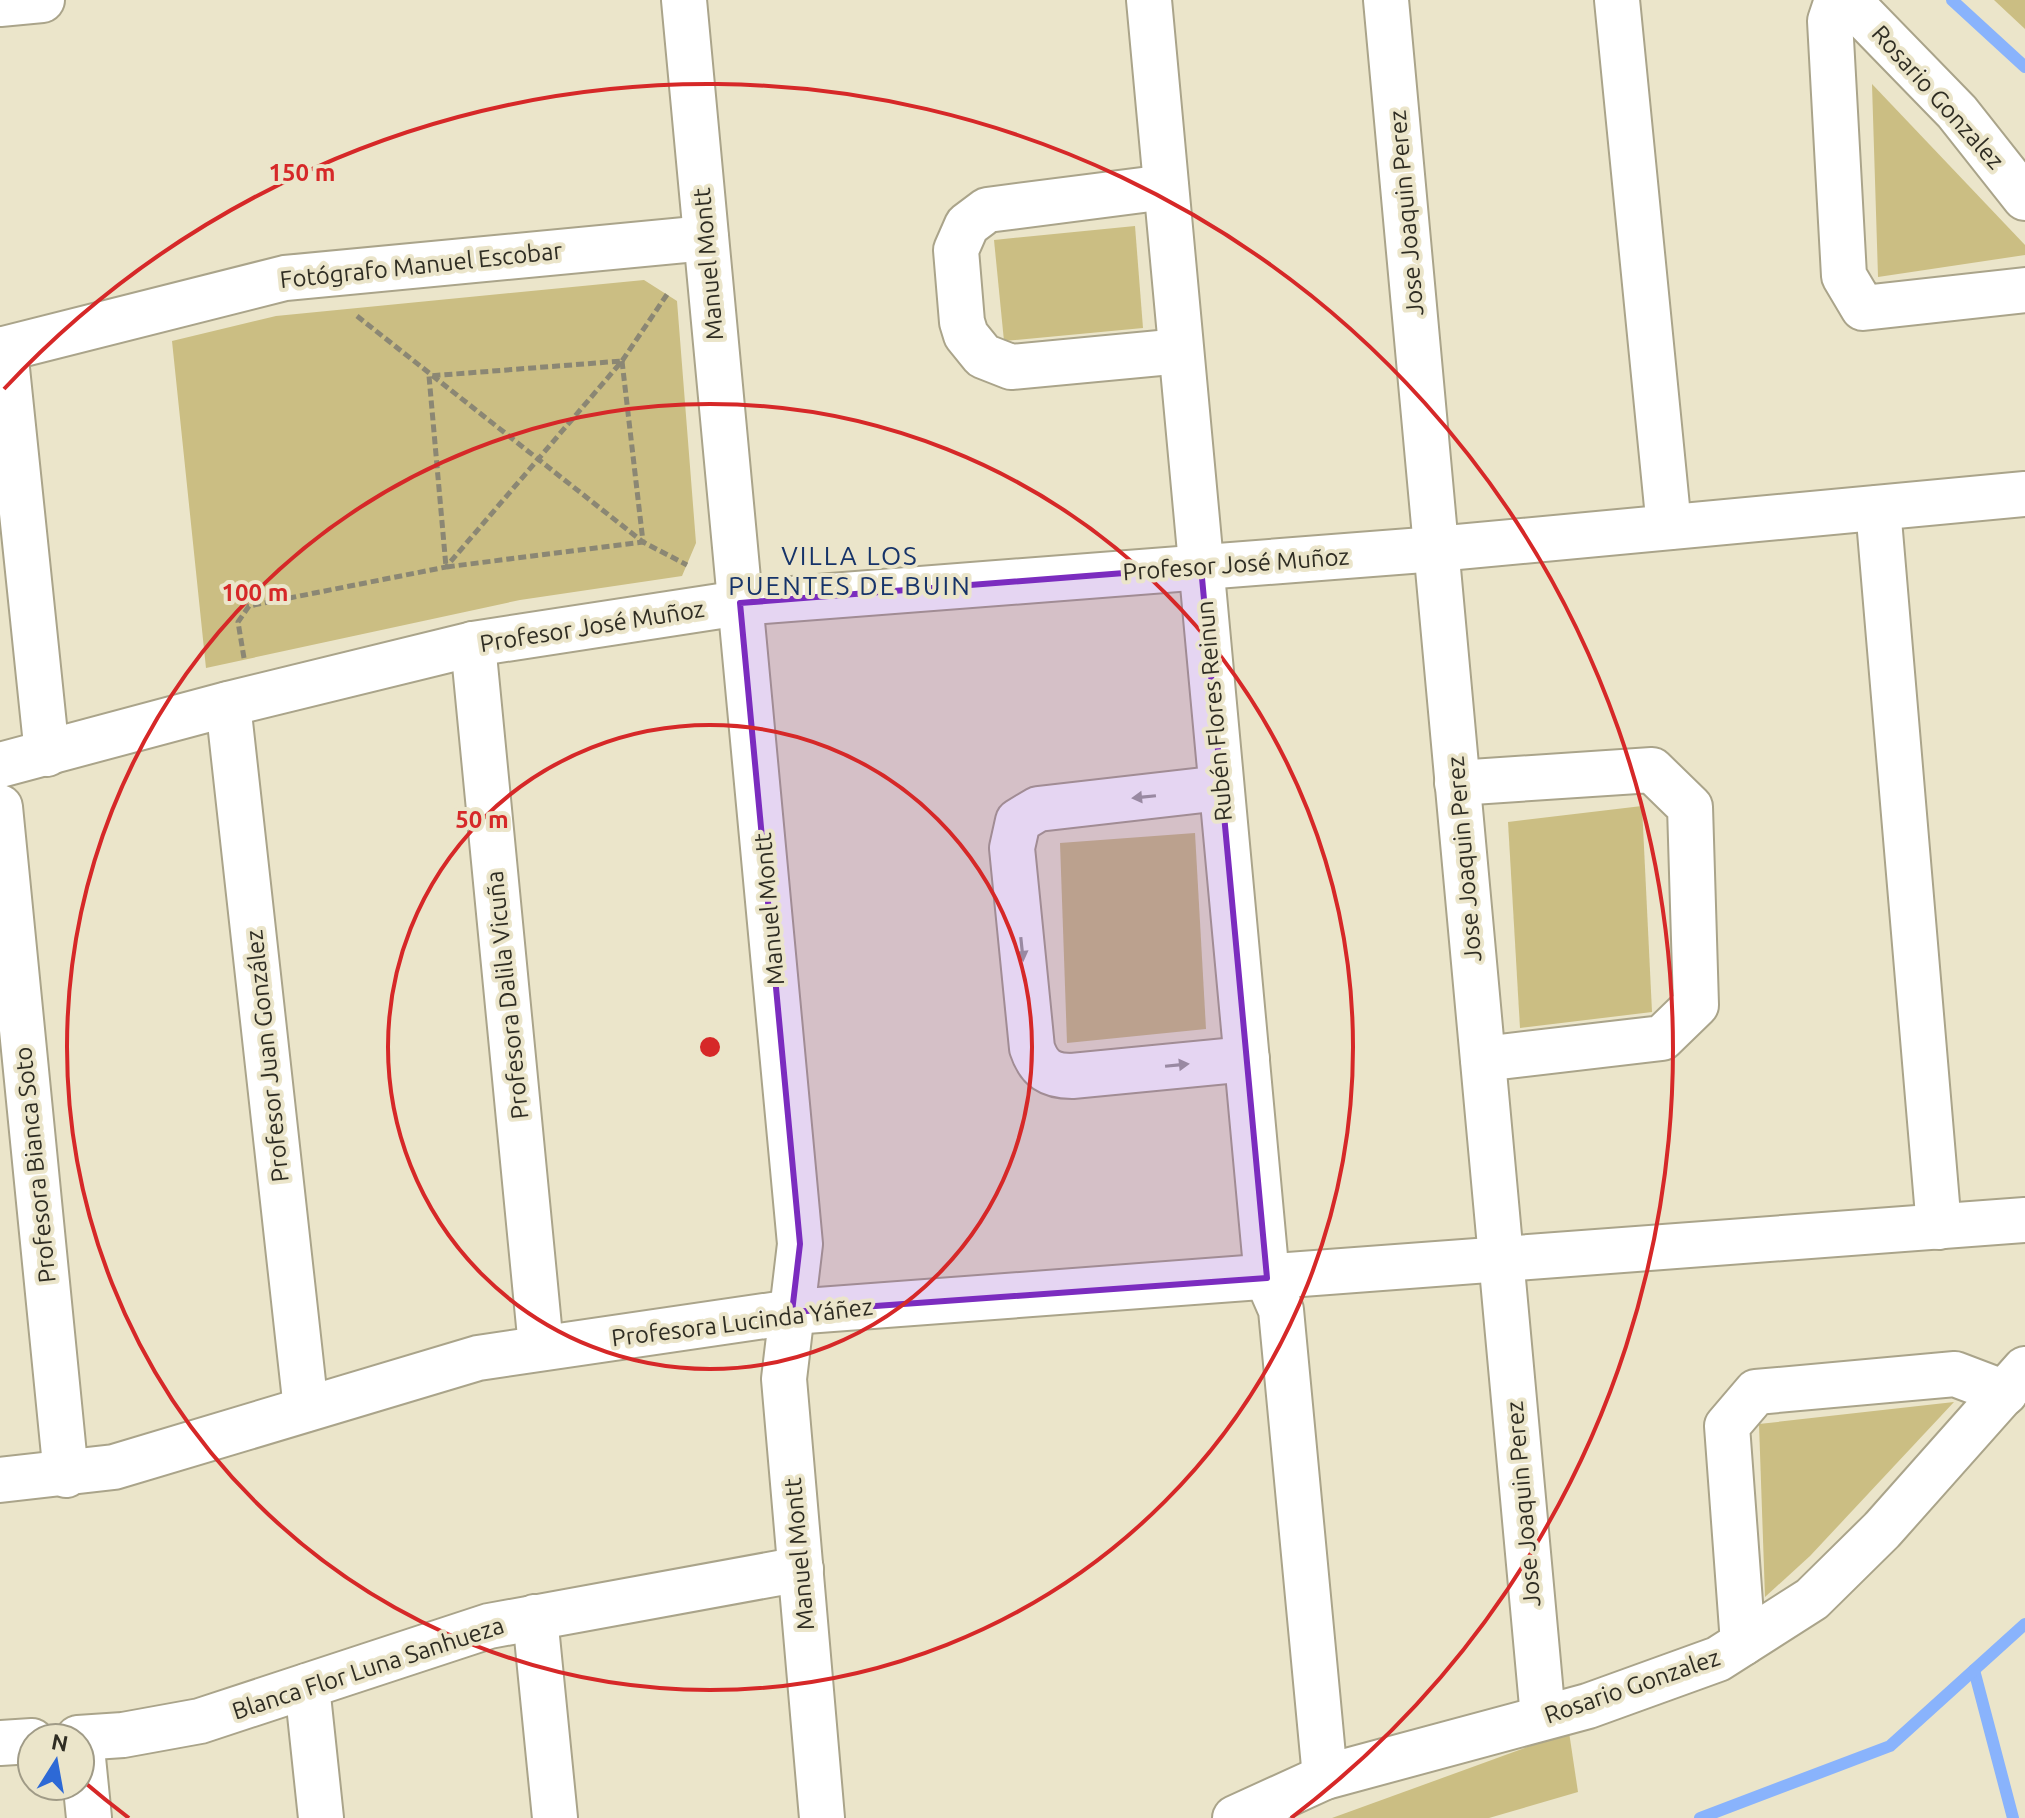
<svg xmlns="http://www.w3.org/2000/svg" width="2025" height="1818" font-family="Ubuntu,sans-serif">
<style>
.green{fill:#cbbe83}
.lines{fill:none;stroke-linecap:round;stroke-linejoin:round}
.stream{stroke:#89b3fc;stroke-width:12}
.minor-casing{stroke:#aaa48a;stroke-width:48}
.path{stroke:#8b8774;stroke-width:5;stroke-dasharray:8 4;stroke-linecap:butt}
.minor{stroke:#fff;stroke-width:44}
.oneway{fill:#a1a09c}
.marked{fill:#7b2cbf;fill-opacity:0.2;stroke:#7b2cbf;stroke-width:6;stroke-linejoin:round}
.ring{fill:none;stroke:#d62828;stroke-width:4}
.labels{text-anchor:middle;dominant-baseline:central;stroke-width:8;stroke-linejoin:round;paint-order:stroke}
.street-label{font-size:24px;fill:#2f2d23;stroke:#ebe5ca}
.neighbourhood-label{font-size:26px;letter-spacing:2px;fill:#163369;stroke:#ebe5ca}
.centre{fill:#d62828;stroke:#ebe5ca;stroke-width:4}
.ring-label{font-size:24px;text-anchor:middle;font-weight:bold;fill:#d62828;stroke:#ebe5ca;stroke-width:8;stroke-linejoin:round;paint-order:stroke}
</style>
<rect width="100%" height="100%" fill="#ebe5ca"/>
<g class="green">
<path d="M 1994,0 L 2025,0 L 2025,29 Z"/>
<path d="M 1872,84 L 2025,245 L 2025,255 L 1878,277 Z"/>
<path d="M 1135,226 L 1143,328 L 1004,341 L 994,240 Z"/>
<path d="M 644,280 L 677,301 L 696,543 L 682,576 L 520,600 L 206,668 L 172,341 L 276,316 Z"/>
<path d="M 1642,806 L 1652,1012 L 1520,1028 L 1508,822 Z"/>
<path d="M 1195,833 L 1206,1029 L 1067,1043 L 1060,843 Z"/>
<path d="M 1954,1402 L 1810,1556 L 1765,1597 L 1759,1424 Z"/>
<path d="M 1569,1732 L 1578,1792 L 1489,1818 L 1332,1818 Z"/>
</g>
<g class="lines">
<g class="stream">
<path d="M 1952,0 L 2025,67"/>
<path d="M 1974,1670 L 2013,1818"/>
<path d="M 1700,1818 L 1890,1746 L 2025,1624"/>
</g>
<defs>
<g id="minor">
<path d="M 684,0 L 800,1244 L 784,1379 L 822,1818"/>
<path d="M 1149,0 L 1267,1278 L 1281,1310 L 1325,1777"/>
<path d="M 1386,0 L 1543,1717"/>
<path d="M 1617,0 L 1669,527"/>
<path d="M 1837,0 L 1830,21 L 1844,276 L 1863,308 L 2025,290"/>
<path d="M 1848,0 L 1957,112 L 2025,198"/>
<path d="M 0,4 L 42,0"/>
<path d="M 1166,187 L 987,210 L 967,225 L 956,250 L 962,322 L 966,335 L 983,356 L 1011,367 L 1181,351"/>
<path d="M 5,349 L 47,754"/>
<path d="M 0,350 L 285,278 L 706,238"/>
<path d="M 1878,508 L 1939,1227"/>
<path d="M 473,644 L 541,1347"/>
<path d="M 228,704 L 306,1409"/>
<path d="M 0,765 L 228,704 L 473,644 L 740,603 L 1436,549 L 2025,494"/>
<path d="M 1457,783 L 1652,770 L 1690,807 L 1696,1005 L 1662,1038 L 1483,1059"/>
<path d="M 1221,788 L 1038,809 L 1018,821 L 1012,848 L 1032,1048 C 1039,1069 1050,1076 1072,1076 L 1247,1059"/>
<path d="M 0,807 L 66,1475"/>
<path d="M 0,1480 L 114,1467 L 478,1358 L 792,1312 L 2025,1220"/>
<path d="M 535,1617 L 555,1818"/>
<path d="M 1743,1643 L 1727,1426 L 1756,1392 L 1955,1374 L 2005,1393"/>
<path d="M 307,1686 L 321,1818"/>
<path d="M 78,1738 L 123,1735 L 200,1721 L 489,1626 L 801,1569"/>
<path d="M 81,1738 L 89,1818"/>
<path d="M 0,1743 L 32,1741"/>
<path d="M 1235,1818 L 1325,1777 L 1588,1706 L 1718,1659 L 1812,1599 L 1882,1530 L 2025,1369"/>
</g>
</defs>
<use href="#minor" class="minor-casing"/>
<g class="path">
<path d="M 357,316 L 643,542 L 687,565"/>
<path d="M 622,361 L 643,542 L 446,567 L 429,376 Z"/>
<path d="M 244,658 L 238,622 L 249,606 L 446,567 L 622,361 L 668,293"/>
</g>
<use href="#minor" class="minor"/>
</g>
<defs><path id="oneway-solid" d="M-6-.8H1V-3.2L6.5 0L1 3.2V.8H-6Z" transform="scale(2)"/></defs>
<g class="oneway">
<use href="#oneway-solid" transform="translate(1144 797) rotate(174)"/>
<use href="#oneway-solid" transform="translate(1022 949) rotate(84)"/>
<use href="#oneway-solid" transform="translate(1177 1065) rotate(-6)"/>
</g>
<path class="marked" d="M 1201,567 L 1267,1278 L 792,1312 L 800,1244 L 740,603 Z"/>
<g class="ring">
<circle cx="710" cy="1047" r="322"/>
<circle cx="710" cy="1047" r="643"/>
<path d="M129 1818A965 965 0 0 1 83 1781M4 389A965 965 0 1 1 1291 1818"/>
</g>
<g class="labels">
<g class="street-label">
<text transform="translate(1938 97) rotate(48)">Rosario Gonzalez</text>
<text transform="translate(1406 213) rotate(-95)">Jose Joaquin Perez</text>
<text transform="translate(708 264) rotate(-95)">Manuel Montt</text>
<text transform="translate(421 265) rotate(-6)">Fotógrafo Manuel Escobar</text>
<text transform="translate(1236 564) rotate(-4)">Profesor José Muñoz</text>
<text transform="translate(592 626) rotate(-9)">Profesor José Muñoz</text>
<text transform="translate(1214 711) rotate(-95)">Rubén Flores Reinun</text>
<text transform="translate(1464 859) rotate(-95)">Jose Joaquin Perez</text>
<text transform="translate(769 909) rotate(-95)">Manuel Montt</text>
<text transform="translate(507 995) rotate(-96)">Profesora Dalila Vicuña</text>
<text transform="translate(267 1056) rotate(-96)">Profesor Juan González</text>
<text transform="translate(35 1165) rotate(-96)">Profesora Bianca Soto</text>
<text transform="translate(742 1322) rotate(-7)">Profesora Lucinda Yáñez</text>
<text transform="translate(1523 1504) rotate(-95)">Jose Joaquin Perez</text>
<text transform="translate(799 1554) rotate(-95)">Manuel Montt</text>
<text transform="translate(368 1668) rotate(-18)">Blanca Flor Luna Sanhueza</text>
<text transform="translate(1632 1686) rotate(-19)">Rosario Gonzalez</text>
</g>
<g class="neighbourhood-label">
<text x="850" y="555">VILLA LOS<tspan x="850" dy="30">PUENTES DE BUIN</tspan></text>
</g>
</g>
<circle cx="710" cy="1047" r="12" class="centre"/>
<g class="ring-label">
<text x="302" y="181">150 m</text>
<text x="255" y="601">100 m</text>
<text x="482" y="828">50 m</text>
</g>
<g transform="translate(56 1762) rotate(11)"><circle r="38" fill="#ebe5ca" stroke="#a09b87" stroke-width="2"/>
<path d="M0-6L14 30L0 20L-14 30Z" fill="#2d69d6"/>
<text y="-12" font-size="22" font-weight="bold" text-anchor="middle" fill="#2f2d23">N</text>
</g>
</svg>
